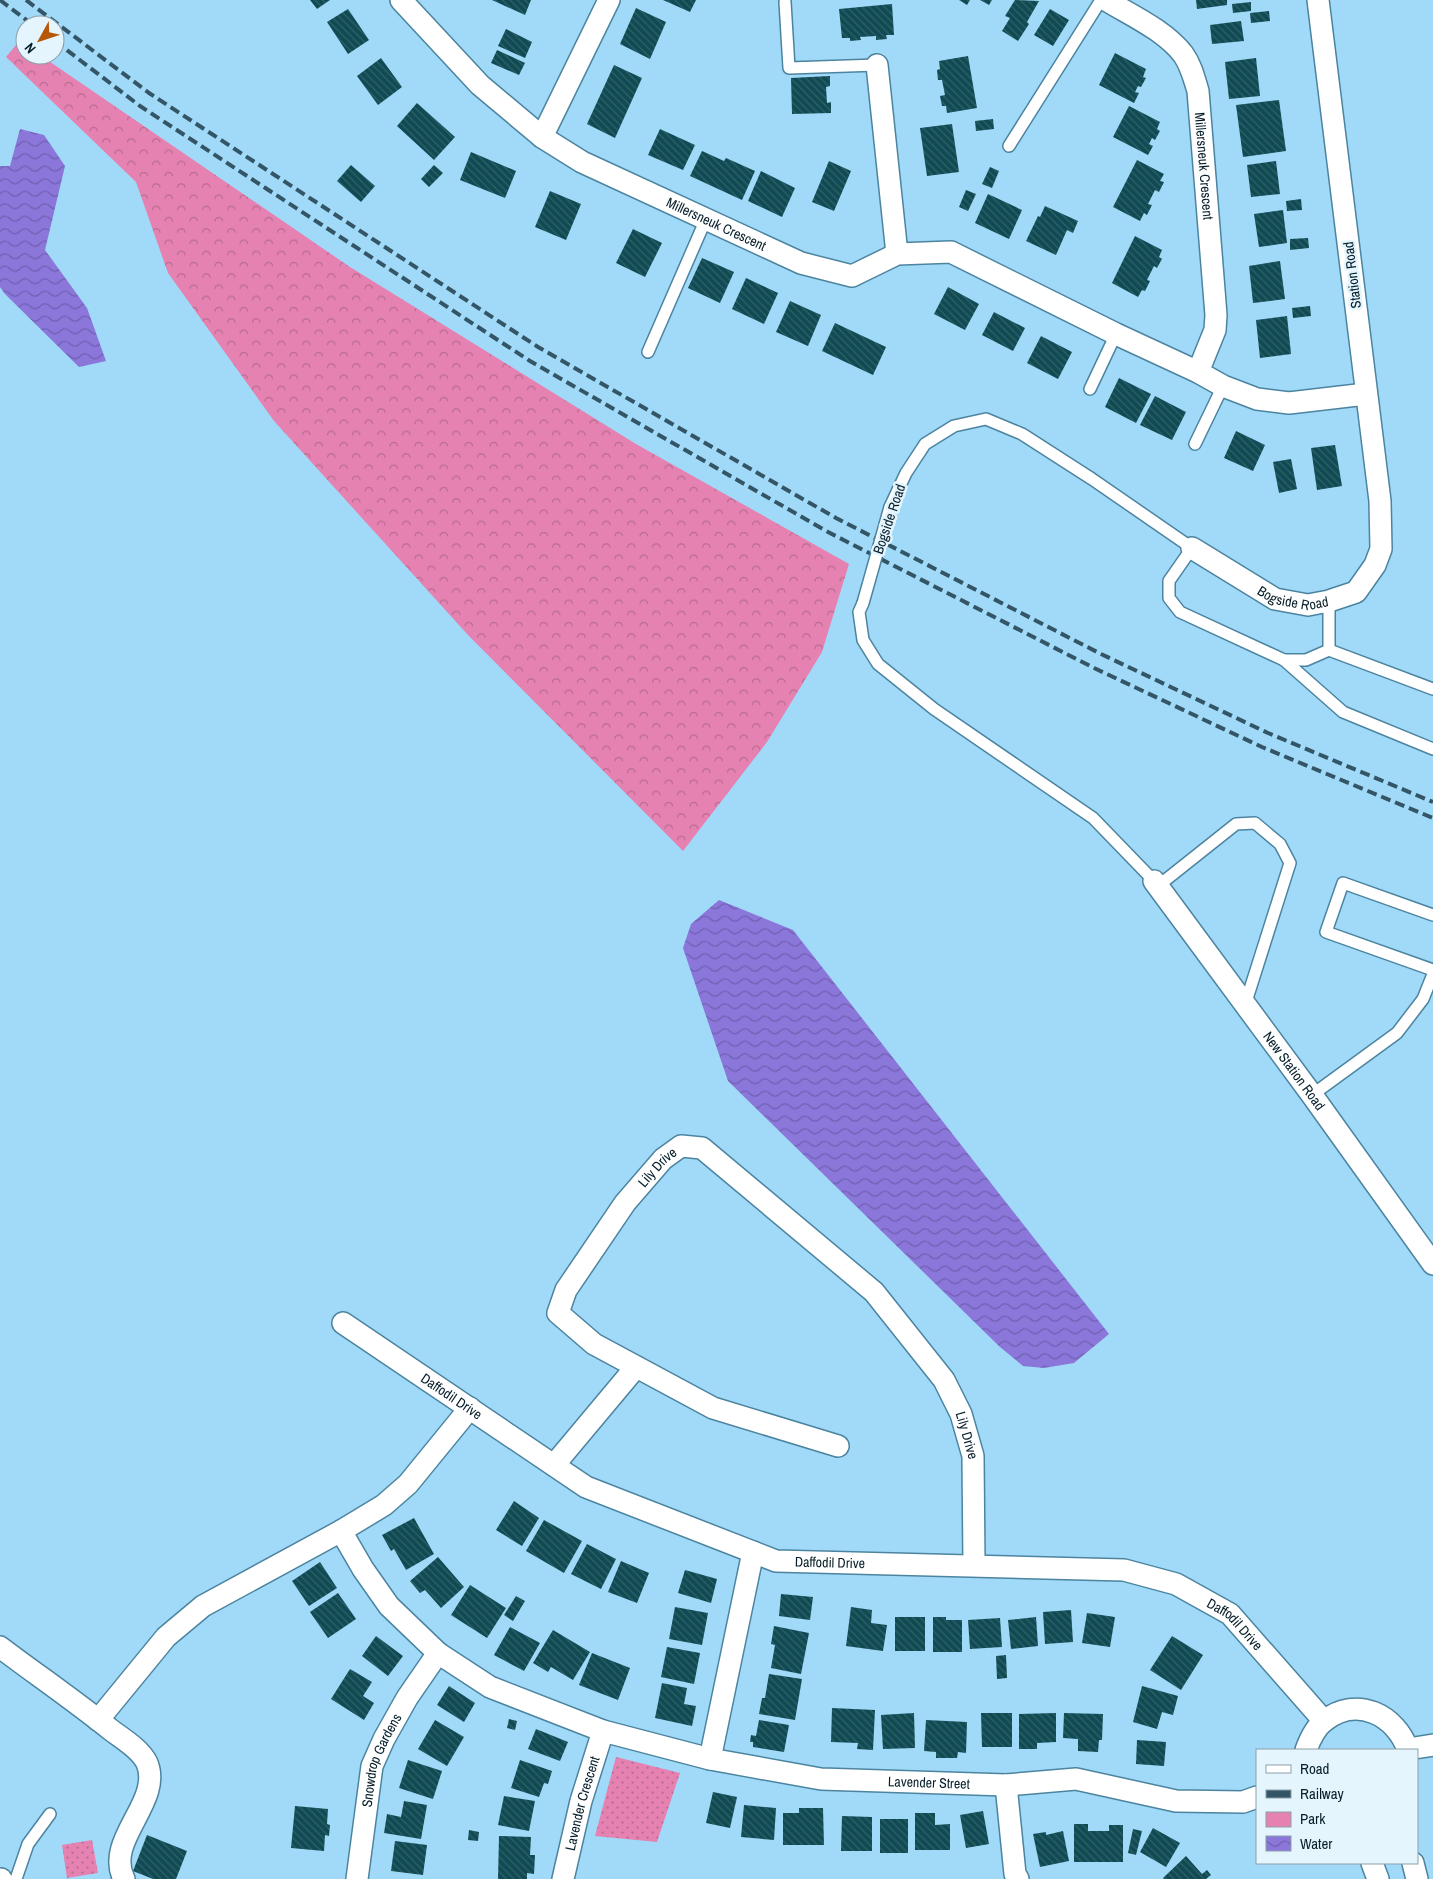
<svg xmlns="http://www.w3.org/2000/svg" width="1433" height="1879" font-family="'Archivo Narrow',sans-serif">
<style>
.green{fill:url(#green-dots)}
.forest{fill:url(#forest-crowns)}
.water{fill:url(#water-waves)}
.building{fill:url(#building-back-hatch)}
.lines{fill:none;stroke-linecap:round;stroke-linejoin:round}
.service-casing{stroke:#4c849f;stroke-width:14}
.minor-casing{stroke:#4c849f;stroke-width:24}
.service{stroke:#fff;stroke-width:11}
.minor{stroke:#fff;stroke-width:21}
.rail{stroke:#356;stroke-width:4;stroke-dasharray:10 5;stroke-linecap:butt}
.service-bridge-casing{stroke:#4c849f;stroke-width:14;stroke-linecap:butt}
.service-bridge{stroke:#fff;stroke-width:11}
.labels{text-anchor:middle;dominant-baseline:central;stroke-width:5;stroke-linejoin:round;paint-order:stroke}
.street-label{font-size:14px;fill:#071f2a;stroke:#e4f5fe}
</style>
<defs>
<pattern id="green-dots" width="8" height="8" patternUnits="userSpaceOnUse" patternTransform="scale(1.25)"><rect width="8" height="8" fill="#e582b1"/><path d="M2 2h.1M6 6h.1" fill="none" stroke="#b86a90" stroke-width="1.8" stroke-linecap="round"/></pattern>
<pattern id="forest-crowns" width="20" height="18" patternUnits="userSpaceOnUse" patternTransform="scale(1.25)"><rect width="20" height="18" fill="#e582b1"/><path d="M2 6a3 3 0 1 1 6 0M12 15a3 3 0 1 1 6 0" fill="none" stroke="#b86a90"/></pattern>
<pattern id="water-waves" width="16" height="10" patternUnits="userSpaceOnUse" patternTransform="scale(1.25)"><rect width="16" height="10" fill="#8b76da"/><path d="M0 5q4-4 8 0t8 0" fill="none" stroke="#7060b1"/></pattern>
<pattern id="building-back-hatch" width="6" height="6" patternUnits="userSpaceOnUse" patternTransform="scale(1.25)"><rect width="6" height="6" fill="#104a53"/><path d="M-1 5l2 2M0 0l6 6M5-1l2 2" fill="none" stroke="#316169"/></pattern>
</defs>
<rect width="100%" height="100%" fill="#a0daf8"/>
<g class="green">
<path d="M 616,1757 L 680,1773 L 657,1842 L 595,1836 Z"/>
<path d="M 92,1840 L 98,1873 L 67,1878 L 62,1845 Z"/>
</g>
<path class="forest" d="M 20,40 L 25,44 L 25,55 L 40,55 L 350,267 L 636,444 L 849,564 L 822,652 L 767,742 L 683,851 L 468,635 L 274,421 L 168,273 L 136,182 L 6,57 Z"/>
<g class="water">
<path d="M 20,129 L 44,135 L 65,166 L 45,250 L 87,308 L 106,361 L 79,367 L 5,294 L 0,287 L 0,166 L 10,166 Z"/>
<path d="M 719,900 L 793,930 L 1109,1334 L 1074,1363 L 1044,1368 L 1023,1366 L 1000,1347 L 728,1081 L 683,948 L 691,924 Z"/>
</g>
<g class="building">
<path d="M 310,0 L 330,0 L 317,9 Z"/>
<path d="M 492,0 L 531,0 L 525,15 Z"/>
<path d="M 663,0 L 696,0 L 690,12 Z"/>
<path d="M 959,0 L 970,0 L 967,5 Z"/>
<path d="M 980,0 L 992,0 L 989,5 Z"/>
<path d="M 1015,0 L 1039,1 L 1027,22 L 1029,24 L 1018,41 L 1002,31 L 1010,18 L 1005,16 Z"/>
<path d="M 1196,0 L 1227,0 L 1227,5 L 1197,9 Z"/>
<path d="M 1251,2 L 1251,11 L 1233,13 L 1232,4 Z"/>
<path d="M 892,4 L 894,35 L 886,35 L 887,39 L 876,40 L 876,36 L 860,37 L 861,40 L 850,41 L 850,38 L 842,38 L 839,9 Z"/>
<path d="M 636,8 L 666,22 L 650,59 L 620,44 Z"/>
<path d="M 348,9 L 369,40 L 348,54 L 327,22 Z"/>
<path d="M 1050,9 L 1069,20 L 1053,46 L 1034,35 Z"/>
<path d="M 1269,11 L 1270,21 L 1251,23 L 1250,13 Z"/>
<path d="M 1241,21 L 1244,41 L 1212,44 L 1210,25 Z"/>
<path d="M 506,29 L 532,42 L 525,58 L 498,46 Z"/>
<path d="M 497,50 L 525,63 L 519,75 L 491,63 Z"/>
<path d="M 1115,53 L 1146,69 L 1143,77 L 1146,78 L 1141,87 L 1138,86 L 1135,92 L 1139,93 L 1134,103 L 1099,85 Z"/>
<path d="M 968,56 L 977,108 L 947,113 L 946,106 L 942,106 L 940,96 L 945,95 L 942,80 L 938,80 L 937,70 L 940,69 L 939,61 Z"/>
<path d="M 381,58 L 402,87 L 378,105 L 357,76 Z"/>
<path d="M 1256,58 L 1260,96 L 1229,99 L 1225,62 Z"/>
<path d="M 614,65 L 642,78 L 615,138 L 587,124 Z"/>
<path d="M 830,76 L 830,86 L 826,87 L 827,103 L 831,102 L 831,113 L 792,114 L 791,78 Z"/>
<path d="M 1279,100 L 1286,151 L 1243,157 L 1236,105 Z"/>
<path d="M 417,103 L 455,137 L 434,160 L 397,126 Z"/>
<path d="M 1129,106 L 1160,122 L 1157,129 L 1160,131 L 1155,140 L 1152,138 L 1149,144 L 1153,146 L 1148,155 L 1113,137 Z"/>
<path d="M 993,119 L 994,129 L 976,131 L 975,121 Z"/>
<path d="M 952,124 L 959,172 L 927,176 L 920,128 Z"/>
<path d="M 660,129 L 695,145 L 683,170 L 648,155 Z"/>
<path d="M 702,151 L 724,161 L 726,158 L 755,171 L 742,200 L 690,176 Z"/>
<path d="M 471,152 L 516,171 L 505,198 L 460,180 Z"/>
<path d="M 1137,160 L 1164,174 L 1160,181 L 1164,182 L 1159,192 L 1155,190 L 1148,204 L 1152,205 L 1147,215 L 1144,213 L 1140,221 L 1113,207 Z"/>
<path d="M 829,161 L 851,171 L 834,211 L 812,202 Z"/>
<path d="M 1276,161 L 1280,194 L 1251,197 L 1247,165 Z"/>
<path d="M 351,165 L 375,186 L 361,202 L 337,181 Z"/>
<path d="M 434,165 L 443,173 L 429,187 L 421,179 Z"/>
<path d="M 990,167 L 999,171 L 992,188 L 982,184 Z"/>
<path d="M 761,171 L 795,188 L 782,217 L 748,201 Z"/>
<path d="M 966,190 L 976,194 L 968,211 L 959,207 Z"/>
<path d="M 550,191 L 581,204 L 566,240 L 535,227 Z"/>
<path d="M 988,194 L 1022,210 L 1009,239 L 975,223 Z"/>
<path d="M 1301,199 L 1302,210 L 1287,211 L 1286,201 Z"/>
<path d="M 1045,206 L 1078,221 L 1073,233 L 1067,230 L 1056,255 L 1026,241 L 1038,216 L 1040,217 Z"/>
<path d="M 1283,210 L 1287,243 L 1259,247 L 1254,214 Z"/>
<path d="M 633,229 L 662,243 L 645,277 L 616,263 Z"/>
<path d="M 1135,236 L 1162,250 L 1159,257 L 1162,259 L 1157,268 L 1154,266 L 1147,280 L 1150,281 L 1145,291 L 1142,290 L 1138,297 L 1112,283 Z"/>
<path d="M 1308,238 L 1309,248 L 1290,250 L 1290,239 Z"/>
<path d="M 702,258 L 734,272 L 720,303 L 688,288 Z"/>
<path d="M 1280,261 L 1285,299 L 1253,303 L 1249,266 Z"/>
<path d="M 746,278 L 778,293 L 764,324 L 732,309 Z"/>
<path d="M 948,287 L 979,304 L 965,330 L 934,314 Z"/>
<path d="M 790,301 L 821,315 L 808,346 L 776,332 Z"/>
<path d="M 1310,306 L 1311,316 L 1293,318 L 1292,308 Z"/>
<path d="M 994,312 L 1025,328 L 1013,351 L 982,335 Z"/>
<path d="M 1287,316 L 1291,354 L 1260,358 L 1256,320 Z"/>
<path d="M 835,323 L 886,347 L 873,375 L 822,351 Z"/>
<path d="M 1041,336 L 1072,352 L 1058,379 L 1027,363 Z"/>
<path d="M 1119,378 L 1151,394 L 1136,423 L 1105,407 Z"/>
<path d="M 1155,396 L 1186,412 L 1172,440 L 1140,425 Z"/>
<path d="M 1236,431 L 1265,445 L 1253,471 L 1224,458 Z"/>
<path d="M 1335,445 L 1342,486 L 1317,490 L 1311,448 Z"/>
<path d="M 1291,459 L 1297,489 L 1279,493 L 1273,462 Z"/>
<path d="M 514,1501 L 539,1518 L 522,1546 L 496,1530 Z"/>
<path d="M 414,1518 L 434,1554 L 406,1570 L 394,1549 L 391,1551 L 382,1535 Z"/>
<path d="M 544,1520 L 582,1541 L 564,1573 L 526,1551 Z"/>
<path d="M 587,1544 L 616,1559 L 601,1589 L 571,1574 Z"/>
<path d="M 438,1557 L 464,1587 L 441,1608 L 425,1590 L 420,1593 L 410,1581 Z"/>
<path d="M 621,1561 L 649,1573 L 637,1603 L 608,1592 Z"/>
<path d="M 320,1562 L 337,1588 L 309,1606 L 292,1581 Z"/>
<path d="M 685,1570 L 717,1579 L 711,1603 L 678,1593 Z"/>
<path d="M 470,1585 L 506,1608 L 487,1638 L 451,1615 Z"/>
<path d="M 338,1593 L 356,1619 L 328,1638 L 310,1612 Z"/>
<path d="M 781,1594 L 813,1597 L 810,1620 L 779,1616 Z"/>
<path d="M 516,1596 L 525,1601 L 513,1621 L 504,1615 Z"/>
<path d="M 675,1607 L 708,1613 L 702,1645 L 669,1639 Z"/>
<path d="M 851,1607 L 872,1610 L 871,1623 L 887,1625 L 883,1651 L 846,1646 Z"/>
<path d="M 1071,1610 L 1073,1642 L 1045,1644 L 1043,1612 Z"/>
<path d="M 1087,1613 L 1115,1617 L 1110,1647 L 1082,1643 Z"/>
<rect x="895" y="1617" width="30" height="34"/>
<path d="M 933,1617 L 946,1617 L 946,1620 L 962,1620 L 962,1652 L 933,1652 Z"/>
<path d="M 1036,1617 L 1038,1646 L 1011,1649 L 1008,1620 Z"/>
<path d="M 1000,1618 L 1002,1647 L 970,1649 L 968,1620 Z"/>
<path d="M 774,1626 L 809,1633 L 801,1674 L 771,1668 L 775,1645 L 771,1644 Z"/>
<path d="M 510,1627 L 540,1643 L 524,1671 L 494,1655 Z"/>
<path d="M 553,1630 L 590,1652 L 573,1680 L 551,1667 L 548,1672 L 533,1663 Z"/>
<path d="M 376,1636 L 403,1656 L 388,1676 L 362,1656 Z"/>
<path d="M 1172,1636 L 1203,1655 L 1181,1690 L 1150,1670 Z"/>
<path d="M 667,1647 L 700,1653 L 694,1684 L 661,1677 Z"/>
<path d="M 592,1653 L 630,1668 L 618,1700 L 579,1685 Z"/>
<path d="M 1006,1655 L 1007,1678 L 997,1679 L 996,1656 Z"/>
<path d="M 350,1669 L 372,1682 L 363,1696 L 374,1703 L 364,1720 L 331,1699 Z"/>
<path d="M 769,1674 L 802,1679 L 795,1720 L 759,1714 L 762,1698 L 765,1698 Z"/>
<path d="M 662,1683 L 687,1688 L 684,1704 L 696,1706 L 692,1726 L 655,1718 Z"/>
<path d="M 449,1686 L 475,1703 L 464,1722 L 437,1705 Z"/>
<path d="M 1142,1686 L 1178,1696 L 1173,1715 L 1162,1712 L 1157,1729 L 1133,1722 Z"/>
<path d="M 832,1708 L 875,1710 L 873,1750 L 857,1749 L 858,1743 L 831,1742 Z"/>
<path d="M 914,1713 L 915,1748 L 883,1749 L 881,1715 Z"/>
<path d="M 981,1713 L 1012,1713 L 1012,1747 L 982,1747 Z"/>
<path d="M 1056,1713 L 1056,1742 L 1037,1743 L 1037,1749 L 1019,1749 L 1019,1714 Z"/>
<path d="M 1064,1713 L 1103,1714 L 1102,1740 L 1099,1740 L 1098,1752 L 1078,1751 L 1078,1739 L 1063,1738 Z"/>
<path d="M 509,1719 L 517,1721 L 515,1730 L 507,1728 Z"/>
<path d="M 435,1720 L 464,1737 L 447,1766 L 418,1749 Z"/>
<path d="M 759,1720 L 789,1725 L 784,1752 L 753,1747 L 753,1742 L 750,1742 L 751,1735 L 756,1736 Z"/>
<path d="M 926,1720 L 967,1722 L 966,1753 L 958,1752 L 957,1758 L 936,1758 L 936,1752 L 924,1751 Z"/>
<path d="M 536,1729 L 568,1742 L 560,1761 L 528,1749 Z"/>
<path d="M 1137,1740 L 1166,1742 L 1164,1766 L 1136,1764 Z"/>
<path d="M 408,1760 L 442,1771 L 433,1799 L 399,1788 Z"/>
<path d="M 520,1760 L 552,1771 L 548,1784 L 544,1783 L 539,1797 L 511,1788 Z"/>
<path d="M 713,1792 L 737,1797 L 730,1828 L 706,1823 Z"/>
<path d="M 504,1796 L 535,1801 L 529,1831 L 498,1825 Z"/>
<path d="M 404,1801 L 427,1805 L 421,1839 L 384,1833 L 387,1814 L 401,1817 Z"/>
<path d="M 744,1805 L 776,1808 L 774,1840 L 741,1837 Z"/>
<path d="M 295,1806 L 328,1809 L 327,1824 L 330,1825 L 329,1836 L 325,1835 L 324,1851 L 291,1848 Z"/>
<path d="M 799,1808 L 823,1808 L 824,1845 L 783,1845 L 783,1813 L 799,1813 Z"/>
<path d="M 983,1811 L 989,1844 L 966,1848 L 960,1815 Z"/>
<path d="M 915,1813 L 935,1813 L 935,1825 L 950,1824 L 950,1850 L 915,1850 Z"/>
<path d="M 842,1816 L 872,1817 L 872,1851 L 841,1851 Z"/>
<rect x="880" y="1819" width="28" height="34"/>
<path d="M 1074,1824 L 1088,1824 L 1088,1831 L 1109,1831 L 1109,1825 L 1123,1825 L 1123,1862 L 1074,1862 Z"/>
<path d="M 1153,1828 L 1180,1843 L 1166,1867 L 1140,1852 Z"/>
<path d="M 1133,1829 L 1142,1831 L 1136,1855 L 1128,1853 Z"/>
<path d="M 469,1830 L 479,1832 L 478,1841 L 468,1840 Z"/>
<path d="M 1063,1831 L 1069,1861 L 1040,1867 L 1033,1834 L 1046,1832 L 1046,1835 Z"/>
<path d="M 147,1835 L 187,1851 L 176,1879 L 153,1879 L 133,1871 Z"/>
<path d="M 499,1836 L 531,1837 L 530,1855 L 535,1855 L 534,1874 L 527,1873 L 527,1879 L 498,1879 Z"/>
<path d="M 395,1841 L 427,1845 L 423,1875 L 391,1871 Z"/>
<path d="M 1186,1856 L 1202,1874 L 1207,1870 L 1211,1875 L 1206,1879 L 1164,1879 L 1163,1878 Z"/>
</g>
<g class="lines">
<defs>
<g id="service">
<path d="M 785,2 L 789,68 L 877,65"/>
<path d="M 1009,146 L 1101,0"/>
<path d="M 648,352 L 706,219"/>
<path d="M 1090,389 L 1116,334"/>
<path d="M 1195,444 L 1223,386"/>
<path d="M 890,507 L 906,473 L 925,444 L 954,426 L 986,419 L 1022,434 L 1092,479 L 1192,548 L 1169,581 L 1169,598 L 1180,612 L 1284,660 L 1306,660 L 1329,650 L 1329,601"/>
<path d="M 863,603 L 859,612 L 863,640 L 878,664 L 934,709 L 1093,818 L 1154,881"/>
<path d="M 1329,650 L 1433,689"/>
<path d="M 1284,660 L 1343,712 L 1433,749"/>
<path d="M 1158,886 L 1236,824 L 1255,823 L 1280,844 L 1290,863 L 1245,1005"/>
<path d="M 1433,915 L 1343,883 L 1326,932 L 1433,970"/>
<path d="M 1312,1095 L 1397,1033 L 1423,999 L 1433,974"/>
<path d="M 16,1879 L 28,1844 L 50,1814"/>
</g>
<g id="minor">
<path id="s1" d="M 401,0 L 480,85 L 542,137 L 582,162 L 801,263 L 852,276 L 897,254 L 951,252 L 1116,334 L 1198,372 L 1223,386 L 1257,399 L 1289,403 L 1366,394"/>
<path id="s2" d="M 1106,0 C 1132,16 1164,30 1183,54 C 1191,65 1194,78 1198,91 L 1216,315 L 1215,330 L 1198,372"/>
<path d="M 877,65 L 897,254"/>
<path d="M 542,137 L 609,0"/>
<path id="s3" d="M 1192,548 L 1275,599 L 1308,605 L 1329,601 L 1356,592 L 1375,565 L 1381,549 L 1380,501 L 1318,0"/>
<path id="s4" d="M 1154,881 L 1312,1095 L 1433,1264"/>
<path id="s5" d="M 343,1323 L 586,1487 L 776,1561 L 1124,1570 L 1176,1584 L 1230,1614 L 1324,1721"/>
<path id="s6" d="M 470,1408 L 408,1484 L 384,1505 L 341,1531 L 363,1569 L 389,1606 L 438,1653 L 490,1687 L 603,1731 L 710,1759 L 821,1779 L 1006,1785 L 1076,1779 L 1176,1801 L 1243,1802 L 1257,1797"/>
<path id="s7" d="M 838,1446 L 713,1408 L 594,1344 L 558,1313 L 566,1290 L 625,1203 L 663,1159 L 681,1146 L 702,1148 L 874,1292 L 944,1380 L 961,1414 L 973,1456 L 974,1565"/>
<path d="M 554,1465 L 636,1367"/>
<path d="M 0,1647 C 37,1675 75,1701 111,1730 C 123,1739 140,1749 147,1763 C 163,1802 104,1840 124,1879"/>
<path d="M 98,1720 L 166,1637 L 203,1606 L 341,1531"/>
<path d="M 1408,1749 L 1433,1745"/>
<path d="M 1306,1750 C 1310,1739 1315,1728 1324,1721 C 1357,1695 1396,1715 1408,1750"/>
<path d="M 710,1759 L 753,1552"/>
<path d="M 1006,1785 L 1015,1874 L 1018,1879"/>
<path d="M 1372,1863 L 1378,1879"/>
<path d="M 1413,1863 L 1417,1879"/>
<path d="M 0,1879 L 1,1879"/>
<path id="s8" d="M 357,1879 L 372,1766 L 384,1739 L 407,1698 L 438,1653"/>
<path id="s9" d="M 563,1879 L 581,1801 L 603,1731"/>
</g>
</defs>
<use href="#service" class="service-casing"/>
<use href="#minor" class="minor-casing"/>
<use href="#service" class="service"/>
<use href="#minor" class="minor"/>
<g class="rail">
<path d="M 0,0 L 33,25"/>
<path d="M 26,0 L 149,93 L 538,347 L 836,518 L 1101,654 L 1268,733 L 1433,802"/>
<path d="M 55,41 L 140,106 L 530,361 L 828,532 L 1094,668 L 1262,747 L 1433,818"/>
</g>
<defs>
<path id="service-bridge" d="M 863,603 L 890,507"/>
</defs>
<use href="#service-bridge" class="service-bridge-casing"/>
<use href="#service-bridge" class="service-bridge"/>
</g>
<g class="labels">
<g class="street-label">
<text stroke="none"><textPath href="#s2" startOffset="210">Millersneuk Crescent</textPath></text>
<text stroke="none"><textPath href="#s1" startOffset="392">Millersneuk Crescent</textPath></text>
<text transform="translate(1352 275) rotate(-97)">Station Road</text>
<text transform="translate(889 519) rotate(-71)">Bogside Road</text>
<text stroke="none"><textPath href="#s3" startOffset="115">Bogside Road</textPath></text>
<text stroke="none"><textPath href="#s4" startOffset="236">New Station Road</textPath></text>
<text stroke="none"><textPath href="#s7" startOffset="491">Lily Drive</textPath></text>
<text stroke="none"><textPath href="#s5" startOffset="131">Daffodil Drive</textPath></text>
<text stroke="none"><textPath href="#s7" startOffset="941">Lily Drive</textPath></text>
<text stroke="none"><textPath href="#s5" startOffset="551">Daffodil Drive</textPath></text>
<text stroke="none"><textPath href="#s5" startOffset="971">Daffodil Drive</textPath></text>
<text stroke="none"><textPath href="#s8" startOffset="122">Snowdrop Gardens</textPath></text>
<text stroke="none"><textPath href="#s6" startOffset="852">Lavender Street</textPath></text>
<text stroke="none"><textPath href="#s9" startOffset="78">Lavender Crescent</textPath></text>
</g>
</g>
<rect x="1256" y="1749" width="162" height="115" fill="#e4f5fe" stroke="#8c9fa9"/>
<rect x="1266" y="1765" width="25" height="8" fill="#ffffff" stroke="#8c9fa9"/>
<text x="1300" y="1774" font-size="15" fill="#071f2a">Road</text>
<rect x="1266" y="1790" width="25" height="8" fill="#335566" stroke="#8c9fa9"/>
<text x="1300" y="1799" font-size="15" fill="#071f2a">Railway</text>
<rect x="1266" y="1812" width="25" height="15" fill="#e582b1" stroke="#8c9fa9"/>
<text x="1300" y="1824" font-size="15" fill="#071f2a">Park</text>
<rect x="1266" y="1836" width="25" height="15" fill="url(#water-waves)" stroke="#8c9fa9"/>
<text x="1300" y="1849" font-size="15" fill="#071f2a">Water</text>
<g transform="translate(40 40) rotate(230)"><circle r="24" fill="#e4f5fe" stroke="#8c9fa9"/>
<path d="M0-4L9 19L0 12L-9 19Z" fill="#b65808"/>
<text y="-8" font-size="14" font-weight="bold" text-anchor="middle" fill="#071f2a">N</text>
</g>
</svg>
